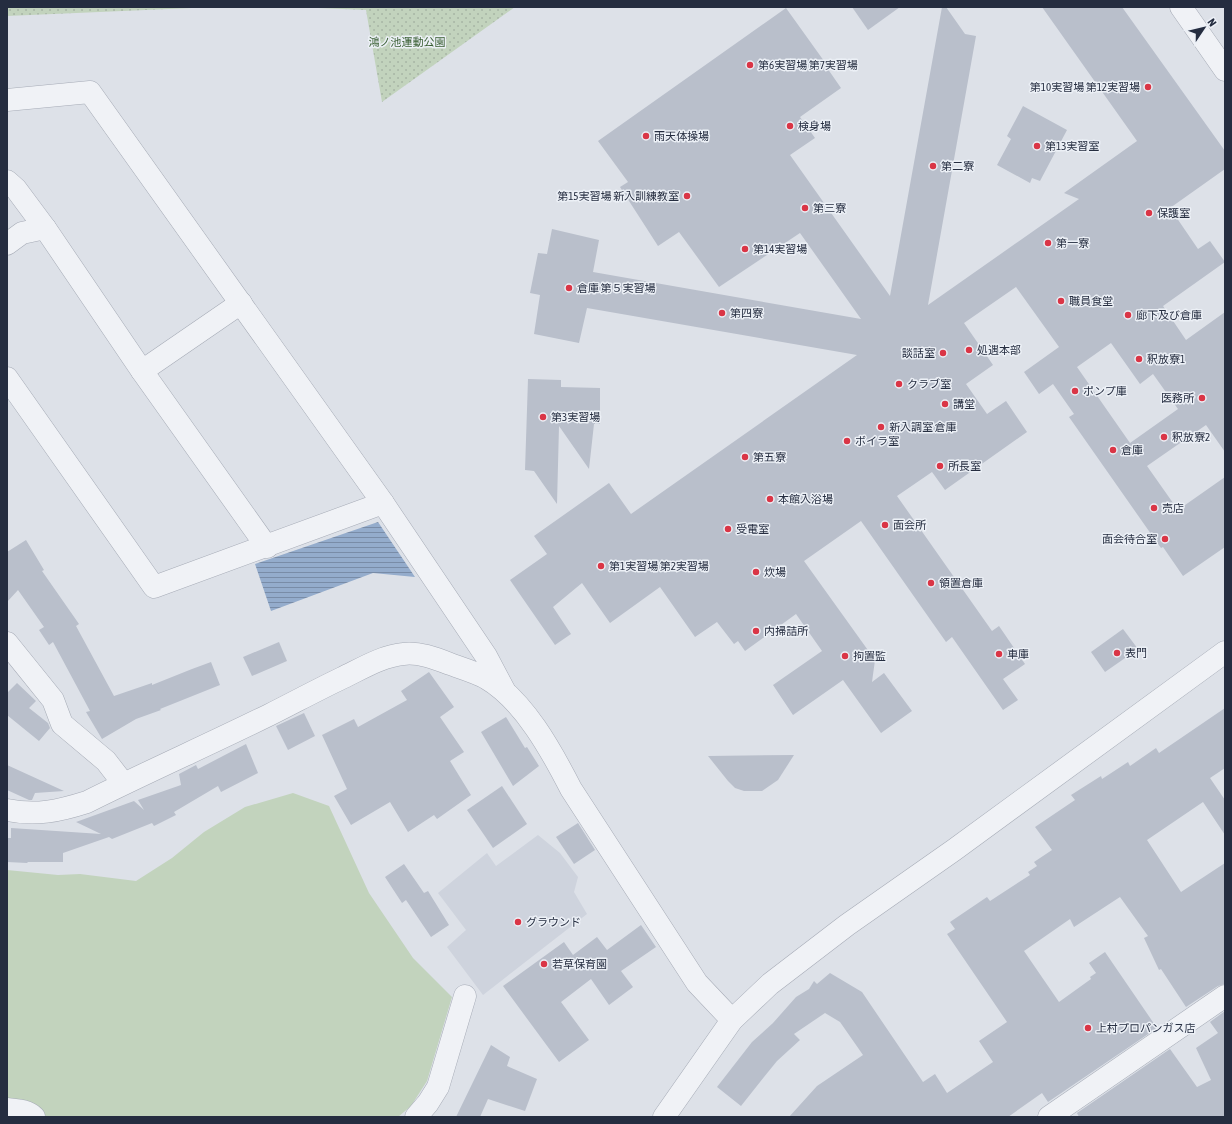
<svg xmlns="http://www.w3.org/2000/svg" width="1232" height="1124" font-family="'Asap Condensed','Noto Sans JP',sans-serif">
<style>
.built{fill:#ced3dd}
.park{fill:url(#park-dots)}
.pitch{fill:#c2d3bd}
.water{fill:url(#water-rules)}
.building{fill:#b9bfcb;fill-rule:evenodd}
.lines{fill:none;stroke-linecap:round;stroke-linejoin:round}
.minor-casing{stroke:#a6abb6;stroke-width:23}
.minor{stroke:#f0f2f6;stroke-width:22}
.poi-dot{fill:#da3546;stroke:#ecf0f6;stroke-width:1.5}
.labels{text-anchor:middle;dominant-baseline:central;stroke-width:3;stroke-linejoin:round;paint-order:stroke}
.park-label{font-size:11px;fill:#375d31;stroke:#ecf0f6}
.poi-label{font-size:11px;fill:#252d40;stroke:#ecf0f6;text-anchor:start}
</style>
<defs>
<pattern id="park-dots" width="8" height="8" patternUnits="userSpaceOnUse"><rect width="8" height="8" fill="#c2d3bd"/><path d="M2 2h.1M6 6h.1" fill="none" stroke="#a7b5a4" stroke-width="1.8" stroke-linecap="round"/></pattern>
<pattern id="water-rules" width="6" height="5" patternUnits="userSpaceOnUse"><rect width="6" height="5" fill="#94accc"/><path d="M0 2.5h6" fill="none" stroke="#798ca7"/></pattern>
</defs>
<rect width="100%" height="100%" fill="#dde1e8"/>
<path class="built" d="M 538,835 L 560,853 L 578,877 L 574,892 L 587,914 L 483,995 L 447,947 L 466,930 L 438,893 L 487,853 L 496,866 Z"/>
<g class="park">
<path d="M 7,7 L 215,7 L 7,16 Z"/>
<path d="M 294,7 L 515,7 L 382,102 L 366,10 Z"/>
</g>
<path class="pitch" d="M 293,793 L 329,806 L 369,893 L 413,958 L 452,997 L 427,1081 L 411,1106 L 398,1117 L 47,1117 L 41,1111 L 21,1099 L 7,1100 L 7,870 L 58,875 L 80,874 L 136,881 L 172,858 L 204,832 L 245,807 Z"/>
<path class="water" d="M 378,522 L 415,577 L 373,573 L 271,611 L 255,564 Z"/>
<g class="building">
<path d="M 852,7 L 900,7 L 868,30 Z"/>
<path d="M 942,7 L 946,7 L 965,34 L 976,36 L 928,305 L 1079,199 L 1064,193 L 1137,141 L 1042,7 L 1122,7 L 1225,151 L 1225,169 L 1170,208 L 1198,249 L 1210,241 L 1225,262 L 1163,306 L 1186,340 L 1225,312 L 1225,452 L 1206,425 L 1147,466 L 1178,510 L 1225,477 L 1225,547 L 1183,576 L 1163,547 L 1161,548 L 1151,534 L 1069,417 L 1074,414 L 1053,384 L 1039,394 L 1024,372 L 1059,347 L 1016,287 L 964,323 L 993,365 L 966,384 L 987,414 L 1006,401 L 1027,432 L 945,490 L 932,472 L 897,496 L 992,631 L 999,626 L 1025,664 L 1003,679 L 1018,700 L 1003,710 L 952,637 L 946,642 L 861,521 L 804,561 L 875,660 L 872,682 L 884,673 L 912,711 L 881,733 L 843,680 L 793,715 L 773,685 L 822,651 L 796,614 L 745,651 L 738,641 L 734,644 L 717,622 L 695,637 L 660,587 L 610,623 L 582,583 L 553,607 L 571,634 L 555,645 L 510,580 L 547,554 L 534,536 L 609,483 L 631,514 L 857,355 L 587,308 L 579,343 L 534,334 L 540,295 L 530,293 L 538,253 L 547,254 L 552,229 L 599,240 L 593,272 L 861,319 L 800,233 L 719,287 L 679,232 L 658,246 L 620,187 L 628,182 L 598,141 L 786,8 L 824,61 L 823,62 L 841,88 L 800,117 L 815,138 L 790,155 L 890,296 ZM 1111,343 L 1140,384 L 1153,374 L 1178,409 L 1130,443 L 1077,367 Z"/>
<path d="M 1023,106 L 1067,130 L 1040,181 L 1032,178 L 1030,183 L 997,165 L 1011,139 L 1007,136 Z"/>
<path d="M 528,379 L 561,380 L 561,387 L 600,388 L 600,424 L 594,424 L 589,469 L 559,426 L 557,504 L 534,471 L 525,470 Z"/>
<path d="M 26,540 L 44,570 L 42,571 L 79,624 L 76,626 L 114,696 L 152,683 L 152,685 L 192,669 L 211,662 L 220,685 L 160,709 L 161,710 L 136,719 L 102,739 L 86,712 L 90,711 L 53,642 L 49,645 L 39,630 L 44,627 L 18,590 L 7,602 L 7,552 Z"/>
<path d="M 1123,629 L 1138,649 L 1105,672 L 1091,652 Z"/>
<path d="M 279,642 L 287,661 L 252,676 L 243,657 Z"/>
<path d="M 429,672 L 454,707 L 440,717 L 464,752 L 450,761 L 471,795 L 437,819 L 434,815 L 408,832 L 390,802 L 351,825 L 334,796 L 347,789 L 322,735 L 354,719 L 358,727 L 407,700 L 401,691 Z"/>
<path d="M 17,683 L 36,701 L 29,708 L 48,723 L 50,728 L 39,741 L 7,715 L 7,693 Z"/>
<path d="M 1225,708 L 1225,768 L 1210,778 L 1225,800 L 1225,835 L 1203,802 L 1147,840 L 1181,892 L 1225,863 L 1225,984 L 1218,986 L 1186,1007 L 1161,969 L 1159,970 L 1144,938 L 1148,936 L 1120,897 L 1074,927 L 1070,919 L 1024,951 L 1059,1002 L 1091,979 L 1090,977 L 1096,973 L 1089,963 L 1105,952 L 1157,1028 L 1048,1102 L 1042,1093 L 1008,1117 L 789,1117 L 817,1086 L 863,1055 L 840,1022 L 825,1013 L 794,1034 L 800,1040 L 777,1061 L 764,1077 L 741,1106 L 717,1087 L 752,1042 L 773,1023 L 796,997 L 809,989 L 814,981 L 817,984 L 830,973 L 862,992 L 923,1082 L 935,1074 L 947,1093 L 993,1062 L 979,1041 L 1007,1022 L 947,934 L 955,929 L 950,922 L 987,897 L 990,901 L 1030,875 L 1028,872 L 1037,866 L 1034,862 L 1052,850 L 1035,827 L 1075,800 L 1071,795 L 1101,776 L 1102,779 L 1128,762 L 1130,766 L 1156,748 L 1159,753 Z"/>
<path d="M 304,713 L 315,736 L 288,750 L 276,726 Z"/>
<path d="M 506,717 L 525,748 L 527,747 L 539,766 L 513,786 L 481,732 Z"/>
<path d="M 246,744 L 258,773 L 221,792 L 218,786 L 174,812 L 176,815 L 154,826 L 152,823 L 112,839 L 109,837 L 63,853 L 63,862 L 28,862 L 27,863 L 7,862 L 7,838 L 11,838 L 11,828 L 101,834 L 76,822 L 134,801 L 144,810 L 138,800 L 181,785 L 179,774 L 196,765 L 198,769 Z"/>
<path d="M 794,755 L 778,780 L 762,791 L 744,791 L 735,788 L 728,781 L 708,756 Z"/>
<path d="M 7,765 L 64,791 L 35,793 L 32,800 L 29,800 L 7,790 Z"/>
<path d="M 502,786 L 527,824 L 493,848 L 467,810 Z"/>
<path d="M 578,823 L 595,850 L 574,864 L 556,837 Z"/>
<path d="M 404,864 L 424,893 L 428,891 L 449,925 L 431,937 L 406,900 L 402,903 L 385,877 Z"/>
<path d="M 641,925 L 656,947 L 621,971 L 633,987 L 609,1005 L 591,979 L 561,1002 L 589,1040 L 559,1062 L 503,986 L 564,942 L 573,955 L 597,937 L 607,950 Z"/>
<path d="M 1225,1011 L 1225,1117 L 1079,1117 L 1077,1113 L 1170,1049 L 1197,1087 L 1211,1080 L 1196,1048 L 1218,1033 L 1210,1022 Z"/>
<path d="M 491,1045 L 510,1057 L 507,1066 L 537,1079 L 525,1111 L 488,1099 L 480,1117 L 456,1117 Z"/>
</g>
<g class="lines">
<defs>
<g id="minor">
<path d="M 1181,7 L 1225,70"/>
<path d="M 7,100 L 90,92 L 383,503 L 486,656 L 504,690"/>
<path d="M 7,181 L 16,189 L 45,228"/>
<path d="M 7,244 L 22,233 L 45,228 L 142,371 L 267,547"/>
<path d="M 142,371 L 241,303"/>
<path d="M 7,378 L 154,587 L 383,503"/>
<path d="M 7,643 L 53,700 L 62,724 L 106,761 L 123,783"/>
<path d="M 7,810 C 36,816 59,811 87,802 C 147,772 208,745 269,715 C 293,703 317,690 342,678 C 361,669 382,656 403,654 C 419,652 435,658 450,664 C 461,668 475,672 486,678 C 524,700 552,752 571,789 L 697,983 L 732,1020"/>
<path d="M 7,1109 C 16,1110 27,1110 34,1117"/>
<path d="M 416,1117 L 428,1103 L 438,1087 L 465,996"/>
<path d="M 664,1117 L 732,1020 L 770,984 L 847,925 L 954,850 L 1225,652"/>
<path d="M 1049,1117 L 1225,996"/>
</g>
</defs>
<use href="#minor" class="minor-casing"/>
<use href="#minor" class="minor"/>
</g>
<g class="poi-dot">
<circle cx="750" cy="65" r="4"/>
<circle cx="1148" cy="87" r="4"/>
<circle cx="790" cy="126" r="4"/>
<circle cx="646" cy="136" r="4"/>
<circle cx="1037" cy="146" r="4"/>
<circle cx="933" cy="166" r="4"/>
<circle cx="687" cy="196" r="4"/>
<circle cx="805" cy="208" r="4"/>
<circle cx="1149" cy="213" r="4"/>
<circle cx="1048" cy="243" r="4"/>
<circle cx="745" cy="249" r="4"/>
<circle cx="569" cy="288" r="4"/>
<circle cx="1061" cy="301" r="4"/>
<circle cx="722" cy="313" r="4"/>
<circle cx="1128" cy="315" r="4"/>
<circle cx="969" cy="350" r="4"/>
<circle cx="943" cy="353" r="4"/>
<circle cx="1139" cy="359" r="4"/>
<circle cx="899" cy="384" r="4"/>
<circle cx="1075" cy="391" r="4"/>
<circle cx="1202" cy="398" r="4"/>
<circle cx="945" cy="404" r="4"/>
<circle cx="543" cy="417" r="4"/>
<circle cx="881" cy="427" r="4"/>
<circle cx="1164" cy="437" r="4"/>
<circle cx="847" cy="441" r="4"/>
<circle cx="1113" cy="450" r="4"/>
<circle cx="745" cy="457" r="4"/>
<circle cx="940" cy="466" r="4"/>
<circle cx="770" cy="499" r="4"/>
<circle cx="1154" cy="508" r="4"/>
<circle cx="885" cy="525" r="4"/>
<circle cx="728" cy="529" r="4"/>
<circle cx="1165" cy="539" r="4"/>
<circle cx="601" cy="566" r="4"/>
<circle cx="756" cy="572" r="4"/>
<circle cx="931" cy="583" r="4"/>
<circle cx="756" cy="631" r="4"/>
<circle cx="1117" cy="653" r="4"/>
<circle cx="999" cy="654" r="4"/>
<circle cx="845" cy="656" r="4"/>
<circle cx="518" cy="922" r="4"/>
<circle cx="544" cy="964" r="4"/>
<circle cx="1088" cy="1028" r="4"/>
</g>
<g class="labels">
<g class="park-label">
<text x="407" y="42">鴻ノ池運動公園</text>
</g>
<g class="poi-label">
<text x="758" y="65">第6実習場 第7実習場</text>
<text x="1140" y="87" text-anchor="end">第10実習場 第12実習場</text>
<text x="798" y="126">検身場</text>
<text x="654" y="136">雨天体操場</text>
<text x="1045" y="146">第13実習室</text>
<text x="941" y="166">第二寮</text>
<text x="679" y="196" text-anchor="end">第15実習場 新入訓練教室</text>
<text x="813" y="208">第三寮</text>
<text x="1157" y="213">保護室</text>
<text x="1056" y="243">第一寮</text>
<text x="753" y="249">第14実習場</text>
<text x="577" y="288">倉庫 第５実習場</text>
<text x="1069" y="301">職員食堂</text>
<text x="730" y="313">第四寮</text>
<text x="1136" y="315">廊下及び倉庫</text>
<text x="977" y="350">処遇本部</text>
<text x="935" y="353" text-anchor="end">談話室</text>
<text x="1147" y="359">釈放寮1</text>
<text x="907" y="384">クラブ室</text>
<text x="1083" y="391">ポンプ庫</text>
<text x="1194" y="398" text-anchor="end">医務所</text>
<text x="953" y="404">講堂</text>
<text x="551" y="417">第3実習場</text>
<text x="889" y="427">新入調室 倉庫</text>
<text x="1172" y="437">釈放寮2</text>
<text x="855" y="441">ボイラ室</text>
<text x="1121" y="450">倉庫</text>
<text x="753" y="457">第五寮</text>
<text x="948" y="466">所長室</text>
<text x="778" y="499">本館入浴場</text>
<text x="1162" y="508">売店</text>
<text x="893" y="525">面会所</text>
<text x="736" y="529">受電室</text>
<text x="1157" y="539" text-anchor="end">面会待合室</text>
<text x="609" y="566">第1実習場 第2実習場</text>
<text x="764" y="572">炊場</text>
<text x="939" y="583">領置倉庫</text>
<text x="764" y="631">内掃詰所</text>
<text x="1125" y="653">表門</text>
<text x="1007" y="654">車庫</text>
<text x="853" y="656">拘置監</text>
<text x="526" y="922">グラウンド</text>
<text x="552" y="964">若草保育園</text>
<text x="1096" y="1028">上村プロパンガス店</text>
</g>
</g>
<rect width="1232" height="1124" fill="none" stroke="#252d40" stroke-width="16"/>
<g transform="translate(1204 28) rotate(55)" stroke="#ecf0f6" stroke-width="3" paint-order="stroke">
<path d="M0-3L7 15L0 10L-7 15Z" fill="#252d40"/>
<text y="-6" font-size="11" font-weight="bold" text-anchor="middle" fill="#252d40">N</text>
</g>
</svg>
